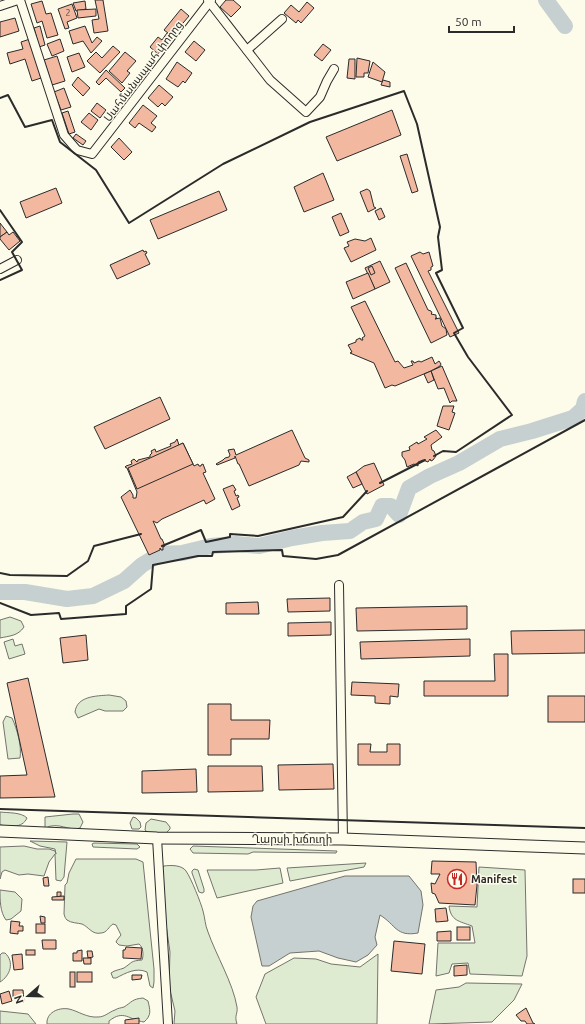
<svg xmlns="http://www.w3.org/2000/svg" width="585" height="1024" font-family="Ubuntu,'Noto Sans Armenian',sans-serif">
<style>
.green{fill:#deebd1;stroke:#74746e}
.water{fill:#c7d0d0;stroke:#74746e}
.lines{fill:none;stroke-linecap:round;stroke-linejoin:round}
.river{stroke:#c7d0d0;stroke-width:16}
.building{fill:#f2b8a0;stroke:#2b2b2b}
.minor-casing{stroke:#2b2b2b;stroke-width:10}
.secondary-casing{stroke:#2b2b2b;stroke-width:13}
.minor{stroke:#fdfbea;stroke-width:8}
.secondary{stroke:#fdfbea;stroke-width:11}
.wall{stroke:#2b2b2b;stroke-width:2}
.labels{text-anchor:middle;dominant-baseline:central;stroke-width:3;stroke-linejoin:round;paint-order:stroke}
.number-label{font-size:9px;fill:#5d4e48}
.street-label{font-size:11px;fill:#2b2b2b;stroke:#fdfbea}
.poi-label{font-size:11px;font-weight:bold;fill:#2b2b2b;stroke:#fdfbea;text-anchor:start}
</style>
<rect width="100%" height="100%" fill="#fdfbea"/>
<g class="green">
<path d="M 10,617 L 21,621 L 24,627 C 18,636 9,636 0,638 L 0,620 Z"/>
<path d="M 13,639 L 15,646 L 22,644 L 25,654 L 9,659 L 4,642 Z"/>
<path d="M 109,695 L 121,697 L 126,701 L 127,707 L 123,711 L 105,711 L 99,709 L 78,718 L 75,712 C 77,696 96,696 109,695 Z"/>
<path d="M 6,716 L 12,718 C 17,729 22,746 20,758 L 8,759 L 3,722 Z"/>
<path d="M 0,812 C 8,813 21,812 27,818 C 22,829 9,826 0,825 Z"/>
<path d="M 73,814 L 79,814 L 83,822 L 80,828 C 69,832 59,821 45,828 L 45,817 Z"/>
<path d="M 133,817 L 136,818 L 140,822 L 141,827 L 139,829 L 132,829 L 130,823 Z"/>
<path d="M 151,819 L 166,822 L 170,827 L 170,829 L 166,833 L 152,836 L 145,830 L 146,823 Z"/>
<path d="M 30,841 L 67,842 L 64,877 L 61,881 L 56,880 L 55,854 L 49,862 L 44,876 L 28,874 L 19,875 L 5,870 L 2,872 L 0,879 L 0,847 L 24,846 L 37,849 L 49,849 L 55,851 L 56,854 L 55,849 L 40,846 Z"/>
<path d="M 94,843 L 137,844 L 140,847 L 137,849 L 93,847 L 92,844 Z"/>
<path d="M 193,846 L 337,851 L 336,853 L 253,852 L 248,854 L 193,853 L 190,849 Z"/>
<path d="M 76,859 L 136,859 L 143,862 L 154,969 L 154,982 L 153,988 L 150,986 L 147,972 C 136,967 126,973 116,978 L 113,978 L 111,973 C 115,970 119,970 124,968 C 133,962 130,961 142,960 C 144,955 143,947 139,944 L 127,946 L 119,945 L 116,942 L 117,940 L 121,935 L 116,925 L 113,924 C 109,926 107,933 101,933 C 92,935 89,927 82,924 C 78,923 71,923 67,920 C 65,918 65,917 64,914 L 65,885 L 67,883 L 69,873 Z"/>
<path d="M 366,863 L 364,867 L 290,881 L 287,868 Z"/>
<path d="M 164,866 C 171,865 182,865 186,871 C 191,878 201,903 203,911 C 205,918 205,925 208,932 C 216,955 233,983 237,1007 C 238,1014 234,1015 237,1024 L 174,1024 L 175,1011 L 169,986 L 170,952 L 164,911 L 161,868 Z"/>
<path d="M 479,867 L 525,870 L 527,956 L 522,976 L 470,974 L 468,963 L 452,964 L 449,973 L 436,976 L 438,943 L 475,943 L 472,926 C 459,921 451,921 449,906 L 477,907 Z"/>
<path d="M 280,868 L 283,883 L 217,898 L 207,870 L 256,870 Z"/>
<path d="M 194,869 L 198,870 L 204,889 L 204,892 L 202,893 L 199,892 L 192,873 L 192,871 Z"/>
<path d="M 0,890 L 15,892 L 22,899 L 21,911 L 11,919 L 6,920 C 0,912 0,900 0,890 Z"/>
<path d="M 2,953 L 5,953 C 15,962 10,976 0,982 L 0,955 Z"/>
<path d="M 378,954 L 377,1024 L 266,1024 L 256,997 L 265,974 L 294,958 L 316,959 L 331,964 L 360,967 Z"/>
<path d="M 466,983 L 522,984 L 514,1000 L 492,1022 L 429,1024 L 436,990 L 459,987 Z"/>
<path d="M 143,998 L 148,1001 C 150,1010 152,1015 144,1022 C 129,1020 124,1009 109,1021 L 109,1024 L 47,1024 C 46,1013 58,1007 69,1009 C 78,1011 87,1018 98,1017 C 105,1017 109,1012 115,1010 C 118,1008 121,1008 124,1007 C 132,1002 132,999 143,998 Z"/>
<path d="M 0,1011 L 28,1014 L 36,1024 L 0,1024 Z"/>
</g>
<path class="water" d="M 345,876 L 409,876 L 421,891 L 423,905 L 418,933 C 396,937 396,925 380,915 L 375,937 L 377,945 L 368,955 L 356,962 L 338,958 L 319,951 L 290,953 L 269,966 L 262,966 L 251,917 L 253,906 L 257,901 Z"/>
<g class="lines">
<g class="river">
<path d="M 546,0 L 565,26"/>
<path d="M 0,592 L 25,592 L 67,599 L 93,596 L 124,581 L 142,565 L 160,554 L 182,553 L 211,546 L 236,544 L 259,546 L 292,538 L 322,533 L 350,531 L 363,522 L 376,519 L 382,506 L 391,506 L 399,515 L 409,488 L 430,476 L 459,463 L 500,439 L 532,431 L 573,418 L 583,409 L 585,401"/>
</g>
</g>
<g class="building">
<path d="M 95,0 L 103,0 L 108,31 L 94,33 L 92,20 L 99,19 Z"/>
<path d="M 226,0 L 233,0 L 241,7 L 231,17 L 220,7 Z"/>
<path d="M 42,1 L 46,14 L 51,13 L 58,35 L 47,38 L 42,21 L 37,23 L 31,4 Z"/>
<path d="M 85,1 L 86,9 L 76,11 L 73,3 Z"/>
<path d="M 307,2 L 314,8 L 301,23 L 298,20 L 296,23 L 284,13 L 291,5 L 299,12 Z"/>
<path d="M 72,4 L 77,18 L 67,22 L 69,28 L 65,29 L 58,9 Z"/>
<path d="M 96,9 L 96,16 L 78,18 L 77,10 Z"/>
<path d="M 181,9 L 189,16 L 172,36 L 164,30 Z"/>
<path d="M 15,18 L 19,31 L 0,37 L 0,22 Z"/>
<path d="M 40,26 L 45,45 L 39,47 L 34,28 Z"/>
<path d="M 85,26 L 92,43 L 97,37 L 102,41 L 91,53 L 83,41 L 73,44 L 69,31 Z"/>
<path d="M 167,33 L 172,37 L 158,54 L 150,47 L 158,37 L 162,40 Z"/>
<path d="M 30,39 L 41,78 L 32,81 L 25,59 L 10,64 L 7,53 L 23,49 L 21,42 Z"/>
<path d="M 60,39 L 64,51 L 52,56 L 47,44 Z"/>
<path d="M 194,41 L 205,50 L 196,61 L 185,52 Z"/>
<path d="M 323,44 L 331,50 L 322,61 L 314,55 Z"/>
<path d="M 113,46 L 120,52 L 100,73 L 87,61 L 96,52 L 102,58 Z"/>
<path d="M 125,52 L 136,61 L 127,71 L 130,73 L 122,83 L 109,71 Z"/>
<path d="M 79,53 L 85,67 L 72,72 L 67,57 Z"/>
<path d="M 57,56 L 65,81 L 52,85 L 44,60 Z"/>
<path d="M 357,58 L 370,61 L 368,73 L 364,73 L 364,77 L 356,77 Z"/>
<path d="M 349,59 L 355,59 L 355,79 L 347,78 Z"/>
<path d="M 177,62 L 192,73 L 185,83 L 183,81 L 178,87 L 166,79 Z"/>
<path d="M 373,62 L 385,72 L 382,82 L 368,77 Z"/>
<path d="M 106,70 L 125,88 L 121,92 L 106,78 L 99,85 L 96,82 Z"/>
<path d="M 78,77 L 90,88 L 83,96 L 72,85 Z"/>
<path d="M 383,80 L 390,82 L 390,87 L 381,85 Z"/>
<path d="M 159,85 L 173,97 L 165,106 L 162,103 L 158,107 L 148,98 Z"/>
<path d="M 64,88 L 71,107 L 61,110 L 54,92 Z"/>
<path d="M 97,103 L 106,110 L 100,118 L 91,111 Z"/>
<path d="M 143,105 L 157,116 L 151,123 L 156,127 L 152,132 L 139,123 L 135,128 L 129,123 Z"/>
<path d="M 392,110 L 401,135 L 337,161 L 326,137 Z"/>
<path d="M 68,111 L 75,132 L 69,134 L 62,113 Z"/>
<path d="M 89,113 L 98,120 L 91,130 L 81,122 Z"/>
<path d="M 76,134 L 86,141 L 83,145 L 73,138 Z"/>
<path d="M 119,138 L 132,152 L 124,160 L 111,147 Z"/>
<path d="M 407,154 L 418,191 L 412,193 L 400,156 Z"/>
<path d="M 323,173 L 334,200 L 304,212 L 294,187 Z"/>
<path d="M 56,188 L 62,203 L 26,218 L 20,202 Z"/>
<path d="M 367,189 L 370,191 L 374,207 L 376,208 L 368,212 L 360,192 Z"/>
<path d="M 219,191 L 227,210 L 158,239 L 150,220 Z"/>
<path d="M 381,208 L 385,217 L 379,220 L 375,211 Z"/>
<path d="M 341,213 L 349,232 L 340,236 L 332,217 Z"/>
<path d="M 0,223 L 7,232 L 0,237 Z"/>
<path d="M 7,232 L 9,235 L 13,232 L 20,241 L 9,250 L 0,239 L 0,237 Z"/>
<path d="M 371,238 L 376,250 L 351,262 L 344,248 L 349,246 L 347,242 L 355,239 L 365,241 Z"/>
<path d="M 143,250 L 144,252 L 146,251 L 147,253 L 145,254 L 150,264 L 117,279 L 110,265 Z"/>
<path d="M 420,252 L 423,254 L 429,252 L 433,266 L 431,267 L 431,270 L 428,271 L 459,333 L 450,337 L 411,256 Z"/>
<path d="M 380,261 L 390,282 L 375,289 L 365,268 Z"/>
<path d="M 406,263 L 428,310 L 431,311 L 432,313 L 431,314 L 436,315 L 436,318 L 437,318 L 435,319 L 440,318 L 442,326 L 446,329 L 447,335 L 431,343 L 395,268 Z"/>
<path d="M 372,266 L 375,273 L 371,275 L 368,268 Z"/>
<path d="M 368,273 L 375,289 L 353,299 L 346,282 Z"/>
<path d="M 365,301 L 395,362 L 398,361 L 404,368 L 413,365 L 411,361 L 413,361 L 414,363 L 419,361 L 421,362 L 432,357 L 435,364 L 439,361 L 441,364 L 440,366 L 431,371 L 395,386 L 392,385 L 385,388 L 374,363 L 350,353 L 352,352 L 348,345 L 356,342 L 356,340 L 360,338 L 361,340 L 363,340 L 362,338 L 365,336 L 351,307 Z"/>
<path d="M 442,366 L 457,401 L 452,401 L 450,403 L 444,388 L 438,389 L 431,371 Z"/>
<path d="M 431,371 L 434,380 L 428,383 L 424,374 Z"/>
<path d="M 160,397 L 170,419 L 105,449 L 94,427 Z"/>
<path d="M 443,406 L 454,406 L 452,412 L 455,413 L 449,430 L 437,426 Z"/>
<path d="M 292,430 L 305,458 L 309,460 L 309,462 L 301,461 L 299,465 L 249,486 L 239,464 L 238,464 L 235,456 L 235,458 L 217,465 L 216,464 L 223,460 L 225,458 L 229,457 L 230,455 L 228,450 L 234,449 L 236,455 Z"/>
<path d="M 436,430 L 442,437 L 431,445 L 432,450 L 434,451 L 436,456 L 433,460 L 431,461 L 430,459 L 428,462 L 423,460 L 418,462 L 418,466 L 414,464 L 407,467 L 405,460 L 402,456 L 402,452 L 410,450 L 409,447 L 417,442 L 418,444 L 427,439 L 424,437 Z"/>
<path d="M 177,439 L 179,445 L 183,443 L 194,466 L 198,464 L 199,466 L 201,466 L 201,465 L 203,464 L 206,472 L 203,473 L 215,499 L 206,504 L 204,500 L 162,519 L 157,523 L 153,521 L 161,539 L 162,539 L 165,546 L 163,547 L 163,550 L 161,550 L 160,548 L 160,550 L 149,555 L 121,497 L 130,490 L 133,495 L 133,498 L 136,498 L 137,492 L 127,468 L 125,467 L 126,466 L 132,464 L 131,461 L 134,459 L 137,462 L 138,460 L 150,457 L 150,455 L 152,453 L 151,451 L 155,449 L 156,452 L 171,446 L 170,444 L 175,442 Z"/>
<path d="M 183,443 L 193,464 L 137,489 L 128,468 Z"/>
<path d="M 374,463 L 384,485 L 367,494 L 356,472 L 364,466 Z"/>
<path d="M 356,472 L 362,484 L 353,488 L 347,477 Z"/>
<path d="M 233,485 L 236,490 L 234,491 L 236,496 L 238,495 L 239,497 L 237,498 L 240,506 L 232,510 L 223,489 Z"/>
<path d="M 330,598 L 330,611 L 288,612 L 287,599 Z"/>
<path d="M 258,602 L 259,614 L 226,614 L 226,603 Z"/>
<path d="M 467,606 L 467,629 L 357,631 L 356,608 Z"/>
<path d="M 331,622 L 331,635 L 288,636 L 288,623 Z"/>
<path d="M 585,630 L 585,653 L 512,654 L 511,631 Z"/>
<path d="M 86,635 L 88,660 L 63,663 L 60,638 Z"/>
<path d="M 470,639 L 470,656 L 361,659 L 360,642 Z"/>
<path d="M 494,654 L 508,654 L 508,696 L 424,696 L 424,681 L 495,681 Z"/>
<path d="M 28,678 L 55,797 L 0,798 L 0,776 L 27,775 L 7,683 Z"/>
<path d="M 352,682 L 399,684 L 398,697 L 390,696 L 390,704 L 375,703 L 375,696 L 351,695 Z"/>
<rect x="548" y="696" width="37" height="26"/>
<path d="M 208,704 L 231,704 L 231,720 L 270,720 L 269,739 L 231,739 L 231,755 L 208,755 Z"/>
<path d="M 358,744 L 371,744 L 370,752 L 387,752 L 387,744 L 400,744 L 400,765 L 358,765 Z"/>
<path d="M 333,764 L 334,789 L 279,790 L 278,765 Z"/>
<path d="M 208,766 L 262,766 L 263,791 L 208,792 Z"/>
<path d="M 196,769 L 197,792 L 142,793 L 142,771 Z"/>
<path d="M 432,861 L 476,862 L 477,885 L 475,905 L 439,903 L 435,894 L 432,893 L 431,883 L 435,884 L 440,874 L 431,874 Z"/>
<path d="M 48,877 L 49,886 L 44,886 L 43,878 Z"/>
<rect x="573" y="879" width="12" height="14"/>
<path d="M 57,892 L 61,892 L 61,896 L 57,897 Z"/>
<path d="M 64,896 L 64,900 L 52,900 L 52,897 Z"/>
<path d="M 446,908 L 448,921 L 436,922 L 435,909 Z"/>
<path d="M 40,916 L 45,917 L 45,923 L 41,923 Z"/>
<path d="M 11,921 L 20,922 L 19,926 L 23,926 L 23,931 L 18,931 L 18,934 L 10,933 Z"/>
<rect x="36" y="924" width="9" height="9"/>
<rect x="457" y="927" width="13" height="13"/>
<path d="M 451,931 L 451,941 L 437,941 L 437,932 Z"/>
<path d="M 42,940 L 56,940 L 56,949 L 43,949 Z"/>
<path d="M 394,941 L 425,944 L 422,974 L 391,971 Z"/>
<path d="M 126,947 L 142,948 L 141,959 L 123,958 L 123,950 L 125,950 Z"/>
<rect x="26" y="950" width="9" height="5"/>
<path d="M 82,950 L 82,961 L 73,961 L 73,953 L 77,953 L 77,951 Z"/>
<path d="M 87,951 L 92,951 L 93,957 L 88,958 Z"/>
<path d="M 22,954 L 23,969 L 14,970 L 12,955 Z"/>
<path d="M 83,958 L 91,958 L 91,964 L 84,964 Z"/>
<path d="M 467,965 L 467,975 L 454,976 L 454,966 Z"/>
<rect x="70" y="972" width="5" height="15"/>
<rect x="77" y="972" width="15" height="10"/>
<path d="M 132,975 L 142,975 L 141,979 L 132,980 Z"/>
<path d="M 13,990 L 23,990 L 24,1002 L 16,1002 L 16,996 L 13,997 Z"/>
<path d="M 9,991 L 12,1001 L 2,1004 L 0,994 Z"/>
<path d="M 526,1008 L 533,1023 L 535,1024 L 527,1024 L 525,1021 L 521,1021 L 516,1015 Z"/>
<path d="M 139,1018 L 139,1024 L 125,1024 L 125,1020 Z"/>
</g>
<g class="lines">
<defs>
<g id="minor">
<path d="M 20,0 L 64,135 L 77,150 L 92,154 L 211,0"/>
<path d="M 208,0 L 270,80 L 306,112 L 320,97 L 327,81 L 334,69"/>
<path d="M 0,6 L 18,0"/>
<path d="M 247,50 L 282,19"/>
<path d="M 0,269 L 17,260"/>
<path d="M 339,585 L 343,839"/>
<path d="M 157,838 L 168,1024"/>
</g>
<path id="secondary" d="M 0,831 L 157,838 L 343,839 L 585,848"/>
</defs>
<use href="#minor" class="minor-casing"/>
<use href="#secondary" class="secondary-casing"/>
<use href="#minor" class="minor"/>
<use href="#secondary" class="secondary"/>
<g class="wall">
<path d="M 0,98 L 8,95 L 25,127 L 52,120 L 60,142 L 96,170 L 129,223 L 223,164 L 310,122 L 404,91 L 417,124 L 440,227 L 438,237 L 442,270 L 436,273 L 463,328 L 454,333 L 468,357 L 512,415 L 456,452 L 443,451 L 434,456"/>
<path d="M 0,210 L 22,242 L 12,252 L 22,270 L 0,280"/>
<path d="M 380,483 L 425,460"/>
<path d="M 162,546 L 201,530 L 206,542 L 230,537 L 230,534 L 258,536 L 343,517 L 367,491"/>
<path d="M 0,573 L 10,575 L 67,576 L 88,561 L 94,546 L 141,534"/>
<path d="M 0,603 L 31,615 L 59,613 L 61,619 L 126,614 L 126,606 L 151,589 L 153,565 L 198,556 L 212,556 L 213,552 L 282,550 L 283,556 L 316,559 L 338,555 L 585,420"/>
<path d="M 0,809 L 585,828"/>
</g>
</g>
<defs>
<symbol id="restaurant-ring" viewBox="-11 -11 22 22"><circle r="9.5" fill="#fdfbea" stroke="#c62828" stroke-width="1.5"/><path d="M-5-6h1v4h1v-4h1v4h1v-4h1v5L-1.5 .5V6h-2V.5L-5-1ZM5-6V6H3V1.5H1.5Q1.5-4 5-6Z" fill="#c62828"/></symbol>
</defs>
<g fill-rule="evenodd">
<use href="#restaurant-ring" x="446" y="868" width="22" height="22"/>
</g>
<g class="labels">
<g class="number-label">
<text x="68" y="13">2</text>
</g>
<g class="street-label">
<text transform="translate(143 71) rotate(-53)">Սահմանապահ փողոց</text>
<text x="292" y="839">Ղարսի խճուղի</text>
</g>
<g class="poi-label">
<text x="471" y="879">Manifest</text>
</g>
</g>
<g transform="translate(28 996) rotate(250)" stroke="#fdfbea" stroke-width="3" paint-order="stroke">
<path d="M0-3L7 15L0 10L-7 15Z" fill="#2b2b2b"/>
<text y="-6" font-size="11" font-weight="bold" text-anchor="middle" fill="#2b2b2b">N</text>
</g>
<path d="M449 26v6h65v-6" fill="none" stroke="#2b2b2b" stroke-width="2"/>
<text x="455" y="26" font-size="12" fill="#2b2b2b" stroke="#fdfbea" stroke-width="3" paint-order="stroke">50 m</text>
</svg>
